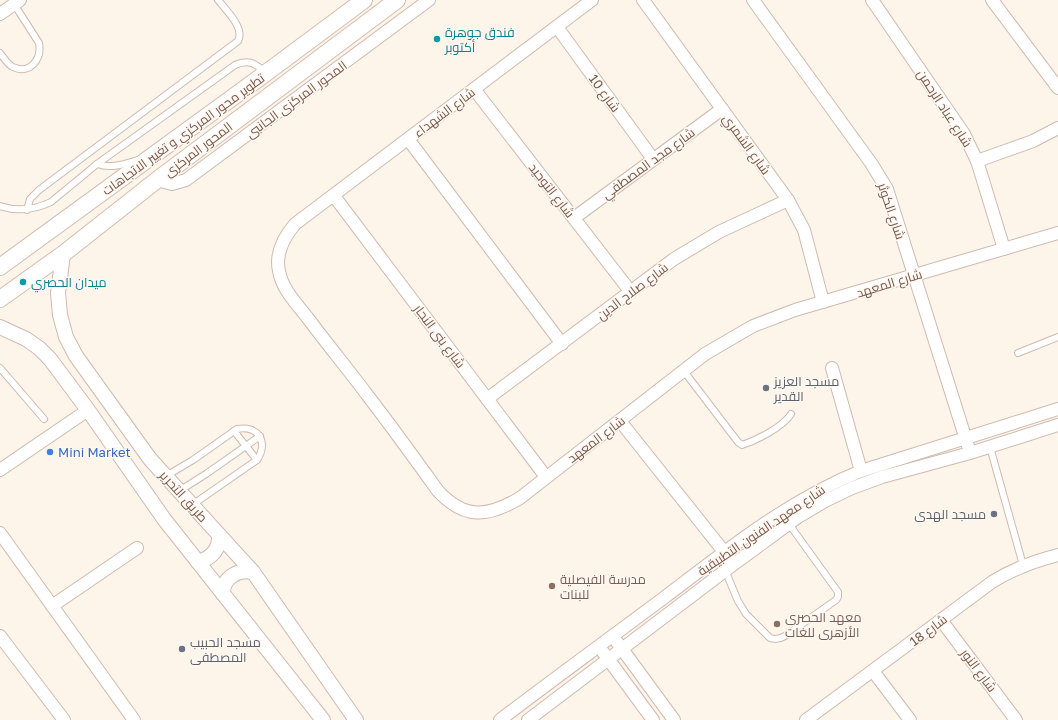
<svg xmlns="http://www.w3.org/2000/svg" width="1058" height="720" font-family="'Golos Text',Cairo,sans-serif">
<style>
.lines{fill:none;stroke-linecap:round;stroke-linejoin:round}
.service-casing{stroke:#cfbaaf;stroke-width:8}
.minor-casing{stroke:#cfbaaf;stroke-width:14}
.tertiary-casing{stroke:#cfbaaf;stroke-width:16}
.secondary-casing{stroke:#d5bdaf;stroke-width:18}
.service{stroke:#fff;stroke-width:6}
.minor{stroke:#fff;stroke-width:12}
.tertiary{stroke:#fff;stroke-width:14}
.secondary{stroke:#fff;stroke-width:16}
.culture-dot{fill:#0f9aa8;stroke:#fff8f1;stroke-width:1.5}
.worship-dot{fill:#6b7280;stroke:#fff8f1;stroke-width:1.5}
.shop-dot{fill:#3f7fe0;stroke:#fff8f1;stroke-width:1.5}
.education-dot{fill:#8d6e63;stroke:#fff8f1;stroke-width:1.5}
.labels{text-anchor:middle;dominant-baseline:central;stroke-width:3;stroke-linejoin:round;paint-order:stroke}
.culture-label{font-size:13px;fill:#0d838f;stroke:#fff8f1;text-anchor:start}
.street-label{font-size:13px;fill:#78584d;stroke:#fff8f1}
.worship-label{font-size:13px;fill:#5b616d;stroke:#fff8f1;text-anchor:start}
.shop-label{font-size:13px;fill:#366cbe;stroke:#fff8f1;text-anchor:start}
.education-label{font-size:13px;fill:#785e54;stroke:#fff8f1;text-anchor:start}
</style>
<rect width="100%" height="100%" fill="#fdf4ea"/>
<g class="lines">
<defs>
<g id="service">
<path d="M 0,53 C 4,58 7,64 13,67 C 30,75 42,59 39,43 L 14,4"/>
<path d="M 97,164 C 112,169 124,164 138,160"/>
<path d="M 0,206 C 18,212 34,210 51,202 L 97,164 L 235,65 C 248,59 255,63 265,72"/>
<path d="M 27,210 L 30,199 L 39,190 L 238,41 C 245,28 226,10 218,0"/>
<path d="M 1018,353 L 1058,337"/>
<path d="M 0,368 L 44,419"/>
<path d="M 683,370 L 738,442 L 742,445 C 757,440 783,427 791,414"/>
<path d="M 234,431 L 257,460"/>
<path d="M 990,447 L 1023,565"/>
<path d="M 166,476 L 193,460 L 237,429 C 258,425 269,442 257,460 L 192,505"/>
<path d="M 179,491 L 206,474 L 260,436"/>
<path d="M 725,570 L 738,601 L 746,614 L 770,638 C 776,640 780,639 785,636 L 836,600 L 838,597 L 838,592 L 789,524"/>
</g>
<g id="minor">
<path d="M 592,0 L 295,224 C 284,237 275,253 279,271 C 282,289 296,303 307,317 C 327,344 348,369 368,396 C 392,427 415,459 438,491 C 465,520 488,517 520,498 L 705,354 L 753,326 L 795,310 L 1058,233"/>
<path d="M 643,0 L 788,200 L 804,230 L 823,302"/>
<path d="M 753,0 L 871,163 L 887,189 L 968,446"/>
<path d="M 872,0 L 964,134 L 977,161 L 982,177 L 1004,249"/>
<path d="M 992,0 L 1058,88"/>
<path d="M 0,14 L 20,0"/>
<path d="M 557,27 L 653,159"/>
<path d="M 474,89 L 630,291"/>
<path d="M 408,139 L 562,344"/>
<path d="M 977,161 L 1033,141 L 1058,128"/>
<path d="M 157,180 L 172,184 L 186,180 L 429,0"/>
<path d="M 334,196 L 546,477"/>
<path d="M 574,218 L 722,109"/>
<path d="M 832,368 L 861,471"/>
<path d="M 487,399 L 674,259 L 719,232 L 788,200"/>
<path d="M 620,421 L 729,558"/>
<path d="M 0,470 L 88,410"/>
<path d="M 0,533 L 134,720"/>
<path d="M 52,606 L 137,548"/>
<path d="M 941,620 L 1016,720"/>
<path d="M 0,636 L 64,720"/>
<path d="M 617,642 L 674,720"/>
<path d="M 603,652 L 653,720"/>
<path d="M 873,671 L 910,720"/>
<path d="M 500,720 C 555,678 610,638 665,597 C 727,550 789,500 861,471 L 1058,409"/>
<path d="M 528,720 L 734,564 L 798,517 L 825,501 L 852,488 L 882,477 L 970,453 L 1058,425"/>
<path d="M 806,720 L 992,582 C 1013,569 1034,561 1058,555"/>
</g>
<g id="tertiary">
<path d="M 63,254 L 58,293 L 60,315 L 66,337 L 76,356 L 150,459 L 253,572 L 356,720"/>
<path d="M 0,327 L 26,339 L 39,348 L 50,359 L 88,410 L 164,519 L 323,720"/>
<path d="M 198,562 C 212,558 220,549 219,535"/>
<path d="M 223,594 C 222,578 238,569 253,572"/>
</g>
<g id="secondary">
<path d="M 0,267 L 266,73 L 364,0"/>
<path d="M 0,299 L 63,254 L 157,180 L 397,0"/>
</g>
</defs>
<use href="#service" class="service-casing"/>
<use href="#minor" class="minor-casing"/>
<use href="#tertiary" class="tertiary-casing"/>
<use href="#secondary" class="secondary-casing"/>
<use href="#service" class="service"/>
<use href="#minor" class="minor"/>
<use href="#tertiary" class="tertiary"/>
<use href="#secondary" class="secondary"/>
</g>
<g class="culture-dot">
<circle cx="437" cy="39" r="4"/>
<circle cx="23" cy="282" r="4"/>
</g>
<g class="worship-dot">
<circle cx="766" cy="388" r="4"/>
<circle cx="994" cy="514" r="4"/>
<circle cx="182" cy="649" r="4"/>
</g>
<circle class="shop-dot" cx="50" cy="452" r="4"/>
<g class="education-dot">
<circle cx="552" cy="586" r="4"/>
<circle cx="777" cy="624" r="4"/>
</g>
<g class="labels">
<g class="culture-label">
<text x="445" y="32">فندق جوهرة<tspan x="445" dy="15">أكتوبر</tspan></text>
<text x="31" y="282">ميدان الحصري</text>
</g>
<g class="street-label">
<text transform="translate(605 93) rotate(54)">شارع 10</text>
<text transform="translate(296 99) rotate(-36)">المحور المركزى الجانبى</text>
<text transform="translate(945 108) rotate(57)">شارع عباد الرحمن</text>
<text transform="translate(444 112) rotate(-37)">شارع الشهداء</text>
<text transform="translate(183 134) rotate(-36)">تطوير محور المركزي و تغيير الاتجاهات</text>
<text transform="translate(747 144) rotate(54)">شارع الشمري</text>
<text transform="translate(198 149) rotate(-37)">المحور المركزى</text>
<text transform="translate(648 163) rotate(-36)">شارع مجد المصطفي</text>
<text transform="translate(552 190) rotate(52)">شارع التوحيد</text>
<text transform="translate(892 211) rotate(71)">شارع الكوثر</text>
<text transform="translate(889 283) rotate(-17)">شارع المعهد</text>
<text transform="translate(632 291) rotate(-37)">شارع صلاح الدين</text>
<text transform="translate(440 336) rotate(53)">شارع بنى النجار</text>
<text transform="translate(596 439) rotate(-37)">شارع المعهد</text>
<text transform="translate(184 496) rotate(48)">طريق التحرير</text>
<text transform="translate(761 530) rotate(-34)">شارع معهد الفنون التطبيقية</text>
<text transform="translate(928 630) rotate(-37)">شارع 18</text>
<text transform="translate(979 670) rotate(53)">شارع النور</text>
</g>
<g class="worship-label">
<text x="774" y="381">مسجد العزيز<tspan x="774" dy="15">القدير</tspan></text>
<text x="986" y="514" text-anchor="end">مسجد الهدى</text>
<text x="190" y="642">مسجد الحبيب<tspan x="190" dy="15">المصطفى</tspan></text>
</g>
<g class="shop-label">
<text x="58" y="452">Mini Market</text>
</g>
<g class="education-label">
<text x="560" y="579">مدرسة الفيصلية<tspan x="560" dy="15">للبنات</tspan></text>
<text x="785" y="617">معهد الحصرى<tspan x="785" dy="15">الأزهرى للغات</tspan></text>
</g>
</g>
</svg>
